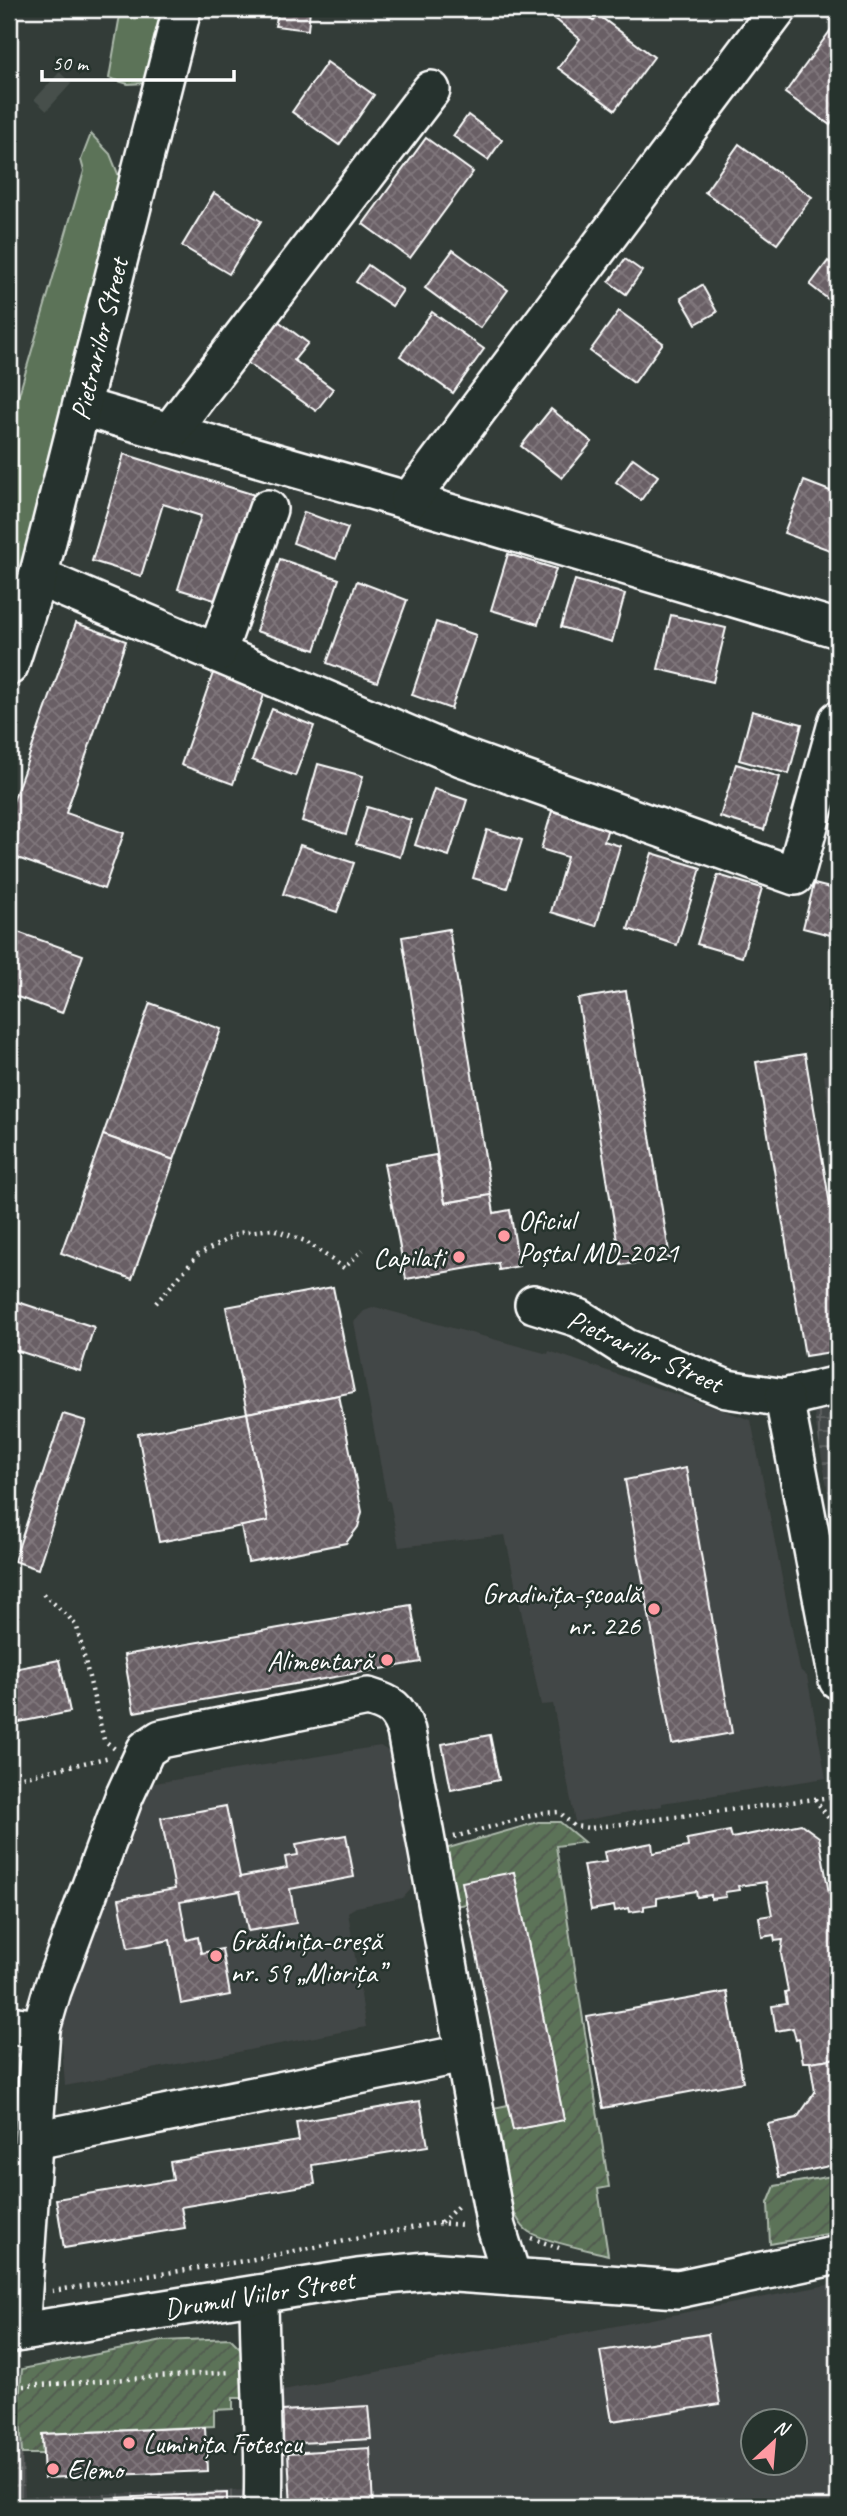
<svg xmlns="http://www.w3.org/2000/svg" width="847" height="2516" font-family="Caveat,sans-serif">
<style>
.built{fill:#434646;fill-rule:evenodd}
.industrial{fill:url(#industrial-grid)}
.green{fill:#5b7358;stroke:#adb9ac;stroke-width:2}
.garden{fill:url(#garden-furrows);stroke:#adb9ac;stroke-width:2}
.building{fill:url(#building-cross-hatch);stroke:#fff;stroke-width:2}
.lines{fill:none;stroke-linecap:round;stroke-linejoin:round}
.minor-tunnel{stroke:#47504c;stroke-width:37;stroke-dasharray:37 18;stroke-linecap:butt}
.minor-casing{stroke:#fff;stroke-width:42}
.path{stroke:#fff;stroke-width:4.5;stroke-dasharray:2 5;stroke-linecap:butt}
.minor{stroke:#26332d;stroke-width:37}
.poi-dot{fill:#ff9aa2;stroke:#26332d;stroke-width:2.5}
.labels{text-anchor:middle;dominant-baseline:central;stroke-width:5;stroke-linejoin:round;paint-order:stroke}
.street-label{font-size:28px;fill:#fff;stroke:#26332d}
.poi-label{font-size:28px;fill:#fff;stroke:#26332d;text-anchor:start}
</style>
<defs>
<pattern id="industrial-grid" width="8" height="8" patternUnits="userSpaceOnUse" patternTransform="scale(1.75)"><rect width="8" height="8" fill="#434646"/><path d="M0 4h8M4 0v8" fill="none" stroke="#5f6262"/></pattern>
<pattern id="garden-furrows" width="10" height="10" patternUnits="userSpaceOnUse" patternTransform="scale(1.75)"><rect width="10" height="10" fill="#5b7358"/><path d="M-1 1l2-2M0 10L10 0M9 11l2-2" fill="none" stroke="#515a50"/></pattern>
<pattern id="building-cross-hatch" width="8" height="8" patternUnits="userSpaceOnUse" patternTransform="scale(1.75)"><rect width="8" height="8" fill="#695f65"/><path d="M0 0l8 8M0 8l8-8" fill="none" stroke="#80777c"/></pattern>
</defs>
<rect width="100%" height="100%" fill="#333c38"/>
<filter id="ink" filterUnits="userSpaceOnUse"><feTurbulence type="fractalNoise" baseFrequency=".0143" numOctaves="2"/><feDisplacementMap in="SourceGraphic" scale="14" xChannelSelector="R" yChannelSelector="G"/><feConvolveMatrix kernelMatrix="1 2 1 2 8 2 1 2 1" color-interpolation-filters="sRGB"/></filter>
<g filter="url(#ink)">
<g class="built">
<path d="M 375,1307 L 548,1354 L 549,1351 L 751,1420 L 800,1670 L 807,1676 L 826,1778 L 662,1803 L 662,1806 L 575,1822 L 553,1704 L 541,1705 L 505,1535 L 399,1547 L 390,1502 L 387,1500 L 354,1322 L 364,1311 Z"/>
<path d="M 380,1746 L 390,1752 L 412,1888 L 403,1898 L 356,1907 L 348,1912 L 366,2027 L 65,2086 L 59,1999 L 143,1785 Z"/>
<path d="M 838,2283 L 838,2507 L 283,2507 L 278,2391 ZM 752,2422 L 794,2422 L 794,2464 L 752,2464 Z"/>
</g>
<g class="industrial">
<path d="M 838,1073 L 838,1162 L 824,1075 Z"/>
<path d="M 838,1399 L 838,1548 L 814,1414 L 826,1402 Z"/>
<path d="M 19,2400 L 25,2496 L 253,2490 L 281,2464 L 283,2507 L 9,2507 L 9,2402 Z"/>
</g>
<g class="green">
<path d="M 121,9 L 172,9 L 145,83 L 128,84 L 109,78 Z"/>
<path d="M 91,134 L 110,154 L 127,196 L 9,630 L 9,429 L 84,171 L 81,160 Z"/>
</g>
<g class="garden">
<path d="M 538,1822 L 560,1822 L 584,1842 L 556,1846 L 609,2187 L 598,2189 L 608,2255 C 589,2250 543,2241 529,2232 C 504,2216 496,2138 489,2109 L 508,2105 L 513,2130 L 564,2119 L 514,1873 L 467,1904 L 448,1907 L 445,1849 Z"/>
<path d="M 838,2175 L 838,2232 L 770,2244 L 768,2203 L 775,2186 Z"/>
<path d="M 230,2338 L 242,2350 L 251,2398 L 233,2398 L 233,2409 L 214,2410 L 214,2426 L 42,2434 L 43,2454 L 22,2454 L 19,2400 L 22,2369 L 163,2341 Z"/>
</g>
<g class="building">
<path d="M 241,9 L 310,9 L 308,30 L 275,26 L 278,14 Z"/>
<path d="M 543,9 L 585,9 L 583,12 L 594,21 L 598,15 L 654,57 L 615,110 L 558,68 L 580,39 Z"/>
<path d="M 838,20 L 838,126 L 832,122 L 830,125 L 785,93 Z"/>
<path d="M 327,62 L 374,95 L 339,145 L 292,112 Z"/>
<path d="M 468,115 L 502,140 L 488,160 L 453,136 Z"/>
<path d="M 426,138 L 473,172 L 410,258 L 363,224 Z"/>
<path d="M 739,144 L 812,197 L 777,244 L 705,192 Z"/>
<path d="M 214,193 L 261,221 L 229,274 L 182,246 Z"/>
<path d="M 453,250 L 508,290 L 480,328 L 425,288 Z"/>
<path d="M 625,259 L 642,271 L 626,294 L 609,282 Z"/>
<path d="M 828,261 L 838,269 L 838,307 L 810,285 Z"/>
<path d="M 368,265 L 403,290 L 392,306 L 356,282 Z"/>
<path d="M 702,285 L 717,312 L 696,324 L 681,298 Z"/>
<path d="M 619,311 L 663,343 L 634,383 L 590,351 Z"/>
<path d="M 432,312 L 484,349 L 453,393 L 400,356 Z"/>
<path d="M 277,320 L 308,343 L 294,360 L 333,389 L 316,411 L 246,362 Z"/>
<path d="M 551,409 L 592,442 L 562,478 L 521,446 Z"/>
<path d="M 124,454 L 261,497 L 228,604 L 178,589 L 201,516 L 163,504 L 141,576 L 92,561 Z"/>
<path d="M 633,458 L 658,476 L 641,500 L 616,482 Z"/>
<path d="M 804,481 L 838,494 L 838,545 L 835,552 L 784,533 Z"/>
<path d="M 304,512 L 348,528 L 336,559 L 293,543 Z"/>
<path d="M 508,554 L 556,569 L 538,624 L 491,610 Z"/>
<path d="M 280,559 L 339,579 L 315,650 L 256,631 Z"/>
<path d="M 575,580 L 625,594 L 612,642 L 561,627 Z"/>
<path d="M 357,581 L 407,600 L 377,682 L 327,663 Z"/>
<path d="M 671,615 L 726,628 L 713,682 L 658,669 Z"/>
<path d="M 436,622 L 476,635 L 451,709 L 412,695 Z"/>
<path d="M 76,623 L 126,641 L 66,813 L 124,833 L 104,889 L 9,855 L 9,813 Z"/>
<path d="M 213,673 L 265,692 L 233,784 L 181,765 Z"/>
<path d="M 272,709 L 314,726 L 295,776 L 252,760 Z"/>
<path d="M 752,711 L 802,724 L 789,774 L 739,760 Z"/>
<path d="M 318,764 L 363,776 L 346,834 L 302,821 Z"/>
<path d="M 736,764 L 780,777 L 764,830 L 720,817 Z"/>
<path d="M 434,789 L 467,800 L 449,856 L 415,845 Z"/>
<path d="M 367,807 L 411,820 L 400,857 L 356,844 Z"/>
<path d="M 552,811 L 608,828 L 604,841 L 620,846 L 596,926 L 551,912 L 567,857 L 541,849 Z"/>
<path d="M 487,830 L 522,840 L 507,888 L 473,878 Z"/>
<path d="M 300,845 L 354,863 L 337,912 L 283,894 Z"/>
<path d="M 652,853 L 701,868 L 677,945 L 628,929 Z"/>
<path d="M 718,875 L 762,888 L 742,957 L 697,944 Z"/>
<path d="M 814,884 L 838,890 L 838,937 L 803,928 Z"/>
<path d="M 9,929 L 83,955 L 62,1013 L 9,994 Z"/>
<path d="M 449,929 L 491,1195 L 445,1203 L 402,937 Z"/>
<path d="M 626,991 L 670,1258 L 621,1265 L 578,999 Z"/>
<path d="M 150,1003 L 221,1029 L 174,1160 L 103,1135 Z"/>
<path d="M 805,1054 L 838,1253 L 838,1351 L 805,1356 L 756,1062 Z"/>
<path d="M 103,1135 L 174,1160 L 132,1279 L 61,1253 Z"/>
<path d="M 436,1155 L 445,1203 L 491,1195 L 494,1213 L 510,1210 L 519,1266 L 499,1270 L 498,1263 L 406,1279 L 384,1164 Z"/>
<path d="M 333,1287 L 354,1392 L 247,1413 L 226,1307 Z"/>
<path d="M 9,1299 L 94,1327 L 80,1371 L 9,1348 Z"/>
<path d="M 339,1395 L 362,1512 L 358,1527 L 346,1543 L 248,1562 L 241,1526 L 268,1521 L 247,1413 Z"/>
<path d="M 247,1413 L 268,1521 L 159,1542 L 138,1434 Z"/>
<path d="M 63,1414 L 86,1421 L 38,1569 L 14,1561 Z"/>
<path d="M 686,1468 L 732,1733 L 672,1744 L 625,1480 Z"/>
<path d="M 411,1605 L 421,1662 L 134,1712 L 124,1655 Z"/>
<path d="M 59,1660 L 70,1712 L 9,1724 L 9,1670 Z"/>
<path d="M 490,1735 L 499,1780 L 451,1790 L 442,1744 Z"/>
<path d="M 226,1806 L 240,1877 L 287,1868 L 285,1857 L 298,1855 L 296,1844 L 346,1835 L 354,1877 L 290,1889 L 296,1923 L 248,1931 L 240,1891 L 180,1902 L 187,1940 L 198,1937 L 201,1953 L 222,1949 L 230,1995 L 181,2004 L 170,1940 L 128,1948 L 119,1899 L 175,1889 L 161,1818 Z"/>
<path d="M 801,1824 L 819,1837 L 829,1893 L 838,1891 L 838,1942 L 834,1944 L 838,1971 L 838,2058 L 810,2062 L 803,2062 L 799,2039 L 796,2040 L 793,2028 L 776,2031 L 772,2006 L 787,2004 L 785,1992 L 788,1991 L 781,1954 L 783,1940 L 775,1941 L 774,1935 L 762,1937 L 759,1917 L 772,1915 L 766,1882 L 738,1886 L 739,1890 L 725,1892 L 726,1897 L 711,1899 L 711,1895 L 697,1897 L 696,1891 L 657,1898 L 657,1904 L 644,1906 L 644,1910 L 630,1912 L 629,1908 L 615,1911 L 614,1906 L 591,1910 L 583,1865 L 606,1862 L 604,1852 L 652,1843 L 653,1853 L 688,1847 L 687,1839 L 730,1831 L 732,1838 Z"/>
<path d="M 514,1872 L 564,2120 L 513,2130 L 462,1882 Z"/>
<path d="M 9,1930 L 18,1970 L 9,1972 Z"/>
<path d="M 727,1992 L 743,2082 L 603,2108 L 587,2017 Z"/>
<path d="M 838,2058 L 838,2164 L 779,2177 L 768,2124 L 797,2118 L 815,2092 L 810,2062 Z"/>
<path d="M 420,2101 L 428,2146 L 312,2165 L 315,2184 L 181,2207 L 185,2228 L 64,2248 L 56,2199 L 173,2180 L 170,2162 L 299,2141 L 296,2122 Z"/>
<path d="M 708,2334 L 720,2404 L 612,2421 L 600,2351 Z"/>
<path d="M 368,2406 L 371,2439 L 283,2444 L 282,2411 Z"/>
<path d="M 205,2427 L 207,2471 L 44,2478 L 42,2434 Z"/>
<path d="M 370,2448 L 373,2507 L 291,2507 L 288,2453 Z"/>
<path d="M 227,2493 L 227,2507 L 67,2507 L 67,2500 Z"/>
</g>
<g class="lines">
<path class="minor-tunnel" d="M 47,86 L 59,97"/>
<defs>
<g id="minor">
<path d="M 82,407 L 409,501 L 838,629"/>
<path d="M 169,433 L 431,90"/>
<path d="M 409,501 L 778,9"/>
<path d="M 38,577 L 461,757 L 795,876 L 838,720"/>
<path d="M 217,653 L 268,509"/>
<path d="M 9,666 L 38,577 L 182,9"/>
<path d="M 534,1304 L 579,1318 L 626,1348 L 727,1389 L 784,1398 L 838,1385"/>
<path d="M 784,1398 L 838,1680"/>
<path d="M 9,2025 L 41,2029"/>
<path d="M 35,2140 L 463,2054"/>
<path d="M 259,2294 C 259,2365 266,2436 263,2507"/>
<path d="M 20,2332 L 41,2029 L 52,1991 L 124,1797 L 146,1749 L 161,1739 L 368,1697 C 391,1704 398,1708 406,1731 L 496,2227 L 512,2277"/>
<path d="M 9,2334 L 358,2278 L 427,2271 L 678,2289 L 838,2255"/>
</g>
</defs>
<use href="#minor" class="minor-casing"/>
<g class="path">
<path d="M 156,1303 L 198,1255 L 239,1233 L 273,1229 L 305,1241 L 344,1268 L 363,1250"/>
<path d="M 43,1594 L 68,1616 L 77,1627 L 104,1740 L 115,1749"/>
<path d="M 9,1780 L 110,1757"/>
<path d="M 815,1799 L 832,1823 L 838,1857"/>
<path d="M 454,1837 L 541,1813 L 559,1812 L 574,1826 L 590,1828 L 838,1796"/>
<path d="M 441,2223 L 460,2204"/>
<path d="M 531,2238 L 559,2248"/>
<path d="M 52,2291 L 244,2261 L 436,2223 L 465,2225"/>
<path d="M 9,2387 L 231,2372"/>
</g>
<use href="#minor" class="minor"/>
</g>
</g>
<g class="poi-dot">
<circle cx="504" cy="1236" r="7"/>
<circle cx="459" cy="1257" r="7"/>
<circle cx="654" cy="1609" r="7"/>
<circle cx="387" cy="1660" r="7"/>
<circle cx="216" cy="1956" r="7"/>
<circle cx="129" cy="2443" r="7"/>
<circle cx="53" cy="2469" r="7"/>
</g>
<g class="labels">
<g class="street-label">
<text transform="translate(99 339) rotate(-76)">Pietrarilor Street</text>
<text transform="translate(645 1351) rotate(24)">Pietrarilor Street</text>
<text transform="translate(259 2294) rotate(-9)">Drumul Viilor Street</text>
</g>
<g class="poi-label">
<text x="518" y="1220">Oficiul<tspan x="518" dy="32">Poștal MD-2021</tspan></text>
<text x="445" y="1257" text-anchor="end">Capilati</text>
<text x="640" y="1593" text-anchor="end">Gradinița-școală<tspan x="640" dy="32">nr. 226</tspan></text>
<text x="373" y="1660" text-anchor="end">Alimentară</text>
<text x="230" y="1940">Grădinița-creșă<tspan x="230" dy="32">nr. 59 „Miorița”</tspan></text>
<text x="143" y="2443">Luminița Fotescu</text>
<text x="67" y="2469">Elemo</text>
</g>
</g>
<rect width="847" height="2516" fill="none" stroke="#26332d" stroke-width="35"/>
<rect x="18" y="18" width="812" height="2481" fill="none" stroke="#fff" stroke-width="2.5" filter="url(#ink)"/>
<g transform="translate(774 2442) rotate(26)"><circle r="33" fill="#26332d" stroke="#7d8581" stroke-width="2"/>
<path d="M0-5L12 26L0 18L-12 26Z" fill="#ff9aa2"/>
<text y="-10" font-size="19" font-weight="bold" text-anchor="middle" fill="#ffffff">N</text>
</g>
<path d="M42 70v10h192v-10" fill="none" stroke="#ffffff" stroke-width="3.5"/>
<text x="52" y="70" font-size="21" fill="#ffffff" stroke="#26332d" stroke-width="5" paint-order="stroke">50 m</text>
</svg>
